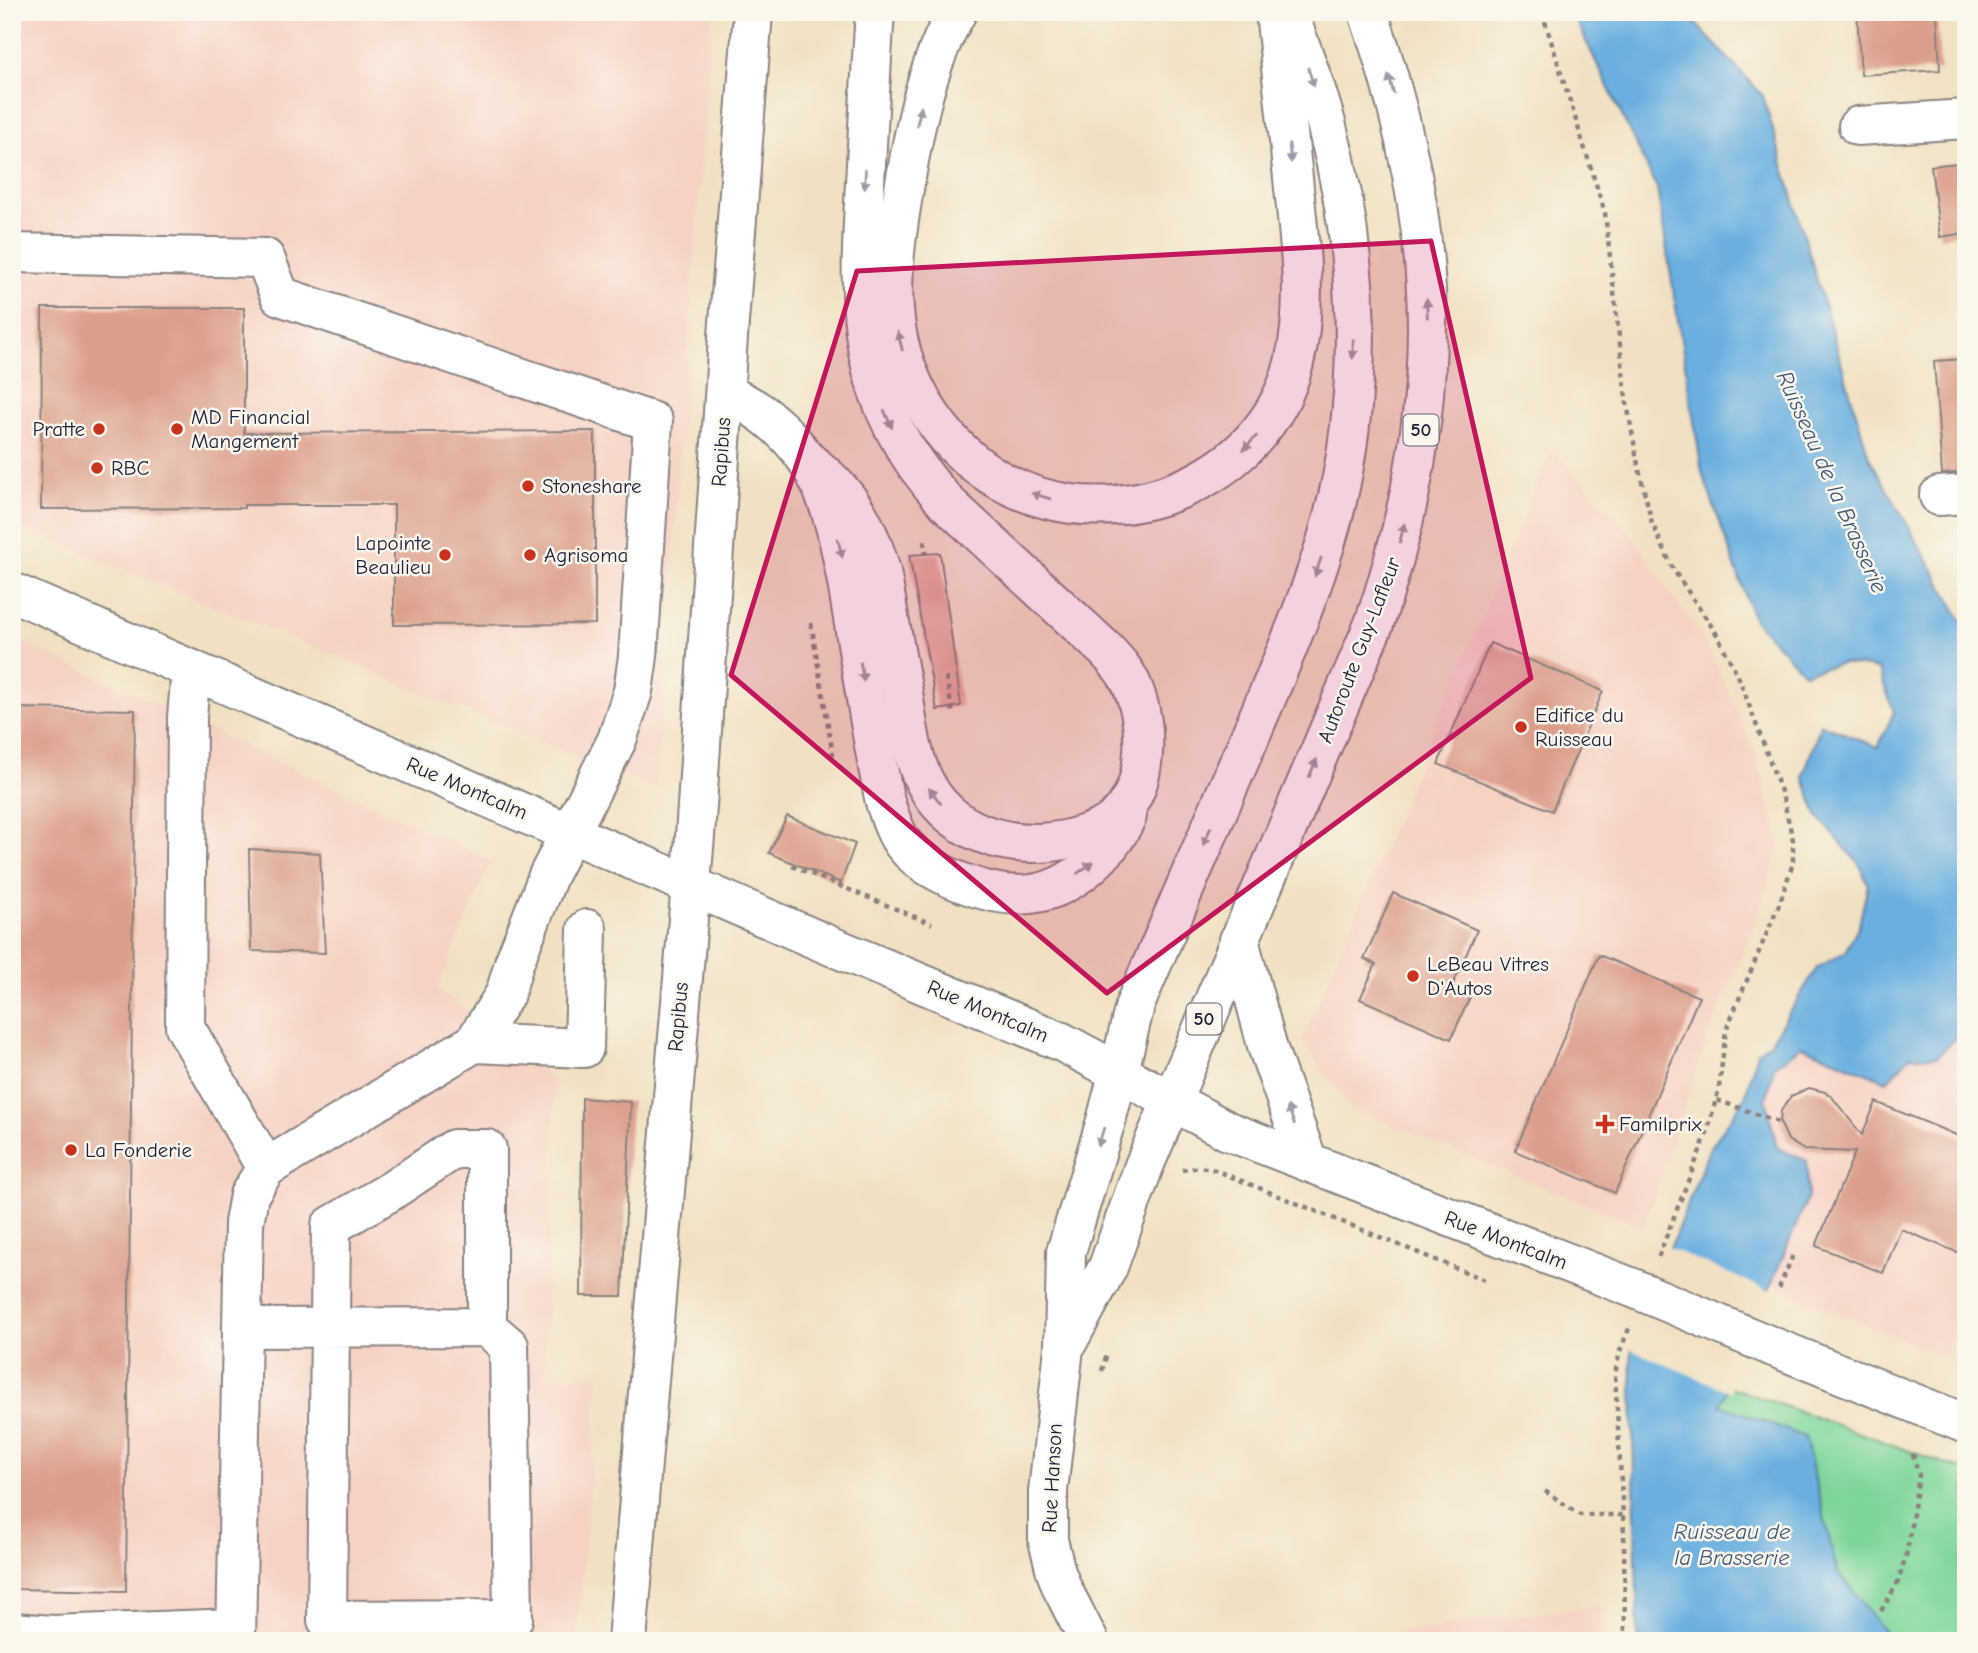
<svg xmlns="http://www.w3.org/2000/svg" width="1978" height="1653" font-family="'Comic Neue',sans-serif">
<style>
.built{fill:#f6d2c5}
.green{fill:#7cd59b;stroke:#4f7c6b;stroke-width:2}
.water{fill:#69afdf;stroke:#46688d;stroke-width:2}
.pier{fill:#f1e1c3}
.building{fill:#db9e8a}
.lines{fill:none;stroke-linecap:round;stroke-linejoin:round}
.minor-casing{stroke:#8a827f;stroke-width:42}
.major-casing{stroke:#8a827f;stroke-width:42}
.highway-casing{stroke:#8a827f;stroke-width:42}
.path{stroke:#8a827f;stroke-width:4.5;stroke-dasharray:5 5;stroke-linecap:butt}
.minor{stroke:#fff;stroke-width:38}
.major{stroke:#fff;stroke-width:38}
.highway{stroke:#fff;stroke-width:38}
.major-bridge-casing{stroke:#8a827f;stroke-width:42;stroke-linecap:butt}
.major-bridge{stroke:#fff;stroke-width:38}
.oneway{fill:#9c9ca7}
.marked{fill:#c2185b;fill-opacity:0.2;stroke:#c2185b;stroke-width:5;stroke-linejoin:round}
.poi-dot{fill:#c8321e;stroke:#fbf7ec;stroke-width:2.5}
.labels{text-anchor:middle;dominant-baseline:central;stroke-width:5;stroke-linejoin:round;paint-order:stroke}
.shield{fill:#fbf7ec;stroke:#636270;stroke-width:2}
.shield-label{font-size:19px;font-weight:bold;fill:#22223b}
.poi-label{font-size:21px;fill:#22223b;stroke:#fbf7ec;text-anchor:start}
.street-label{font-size:21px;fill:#22223b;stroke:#fbf7ec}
.water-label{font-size:23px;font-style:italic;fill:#3e5a7d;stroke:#fbf7ec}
</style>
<rect width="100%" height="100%" fill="#fbf7ec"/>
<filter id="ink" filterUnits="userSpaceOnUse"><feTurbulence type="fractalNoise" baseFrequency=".0143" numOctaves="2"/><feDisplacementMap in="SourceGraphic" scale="14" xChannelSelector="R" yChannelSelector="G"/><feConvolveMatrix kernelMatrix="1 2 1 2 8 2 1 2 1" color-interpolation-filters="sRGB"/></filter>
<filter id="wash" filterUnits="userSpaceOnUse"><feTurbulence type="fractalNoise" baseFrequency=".00686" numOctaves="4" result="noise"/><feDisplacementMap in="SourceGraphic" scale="28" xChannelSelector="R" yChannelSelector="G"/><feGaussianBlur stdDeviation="1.57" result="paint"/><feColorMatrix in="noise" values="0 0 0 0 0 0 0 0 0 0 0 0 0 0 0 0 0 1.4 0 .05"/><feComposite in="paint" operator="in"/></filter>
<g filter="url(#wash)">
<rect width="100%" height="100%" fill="#f1e1c3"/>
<g class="built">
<path d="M 12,12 L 712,12 L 656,789 L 12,523 Z"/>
<path d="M 1552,450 L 1626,528 L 1706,643 L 1755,750 L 1780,845 L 1759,915 L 1700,1059 L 1643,1228 L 1349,1107 L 1302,1041 Z"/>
<path d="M 12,637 L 491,861 L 438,988 L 555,1080 L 544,1376 L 599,1376 L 577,1641 L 12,1641 Z"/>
<path d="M 1966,1026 L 1966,1303 L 1943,1357 L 1770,1285 L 1808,1197 L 1777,1148 L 1766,1100 L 1774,1066 L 1802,1046 L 1887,1081 L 1910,1056 L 1937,1057 Z"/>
<path d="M 1601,1605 L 1601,1641 L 1335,1641 Z"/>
</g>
<path class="green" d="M 1728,1386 L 1966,1471 L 1966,1641 L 1892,1641 L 1837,1571 L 1805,1438 L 1720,1405 Z"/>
<path class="water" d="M 1572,12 L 1685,12 L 1763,96 L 1869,457 L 1966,628 L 1966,1026 L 1937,1057 L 1910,1056 L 1887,1081 L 1802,1046 L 1774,1066 L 1766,1100 L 1777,1148 L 1807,1161 L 1808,1197 L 1720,1405 L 1805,1437 L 1837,1571 L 1892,1641 L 1638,1641 L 1631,1347 L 1709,1150 L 1745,1097 L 1757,1052 L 1770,1043 L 1817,968 L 1845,952 L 1859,925 L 1868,884 L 1859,864 L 1817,815 L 1803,776 L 1821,724 L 1878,747 L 1894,712 L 1878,669 L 1844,663 L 1804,673 L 1754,620 L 1702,472 L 1657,188 Z"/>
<path class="pier" d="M 1667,1247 L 1772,1292 L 1730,1392 L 1627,1348 Z"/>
<g id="blocks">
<g class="building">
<path d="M 1857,12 L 1937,12 L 1940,70 L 1861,75 Z"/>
<path d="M 1966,162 L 1966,233 L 1940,237 L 1931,166 Z"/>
<path d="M 42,308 L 244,308 L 244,433 L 595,431 L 595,624 L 394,625 L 394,505 L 244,505 L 244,508 L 41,509 Z"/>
<path d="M 1966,359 L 1966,472 L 1942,474 L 1934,361 Z"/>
<path d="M 940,553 L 961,706 L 937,710 L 909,555 Z"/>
<path d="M 1490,643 L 1603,691 L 1552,811 L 1438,764 Z"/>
<path d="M 12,708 L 135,710 L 126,1591 L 12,1589 Z"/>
<path d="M 787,816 L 855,844 L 841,883 L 769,853 Z"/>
<path d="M 249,849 L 320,853 L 325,953 L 251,951 Z"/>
<path d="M 1393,893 L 1477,930 L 1451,989 L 1470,997 L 1451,1039 L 1360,999 L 1376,964 L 1364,959 Z"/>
<path d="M 1599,955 L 1699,997 L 1615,1193 L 1515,1151 Z"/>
<path d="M 1809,1088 L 1825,1092 L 1832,1097 L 1862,1135 L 1876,1102 L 1966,1139 L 1966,1256 L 1901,1229 L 1883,1273 L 1816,1246 L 1855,1152 L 1804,1150 L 1788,1140 L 1780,1122 L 1781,1111 L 1791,1096 Z"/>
<path d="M 582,1098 L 631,1102 L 622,1296 L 581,1296 Z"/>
</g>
</g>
</g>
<g filter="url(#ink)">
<use href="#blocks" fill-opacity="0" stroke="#8a827f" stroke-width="2"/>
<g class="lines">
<defs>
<g id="minor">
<path d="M 1858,126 L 1966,119"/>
<path d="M 12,253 L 265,258 L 280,296 L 653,422 L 638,656 L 633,691 L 617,740 L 548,876 L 514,963 L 505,994 L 474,1043 L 266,1168 L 249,1195 L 244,1223 L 236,1641"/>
<path d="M 725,394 C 758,406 787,431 807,460 C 837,506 844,566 853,618 C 863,680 872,742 885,802 C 890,817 895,834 905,846 C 920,864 942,875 963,883 C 984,891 1009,897 1031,894 C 1072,889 1111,853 1127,816"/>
<path d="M 808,461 C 849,492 867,522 881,571 C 888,611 895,652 903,692 C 908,725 911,759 928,788 C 958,839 1021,851 1073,838 C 1090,833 1107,828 1120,814 C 1150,782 1148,721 1131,683 C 1125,670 1115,660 1106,650 L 946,502 C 853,399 858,312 865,183 C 868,126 871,69 875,12"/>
<path d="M 1939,496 L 1966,494"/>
<path d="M 191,669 L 187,717 L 185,1027 L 266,1168"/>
<path d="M 474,1043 L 584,1048 L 587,929"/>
<path d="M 242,1328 L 487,1327 L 487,1149 L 454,1149 L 391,1191 L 331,1226 L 327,1620 L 513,1619 L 509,1346 L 487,1327"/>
<path d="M 1067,1343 L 1108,1267 L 1144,1166 L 1172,1100"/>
<path d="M 12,1632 L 53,1635 L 236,1628"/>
<path d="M 627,1641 L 695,836 L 729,322 L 753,12"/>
<path d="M 1089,1641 L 1062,1588 L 1056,1572 L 1048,1540 L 1048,1491 L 1064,1348 L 1066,1252 L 1106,1121 L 1119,1071"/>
</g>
<g id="major">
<path d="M 12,592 L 824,943 L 1062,1042 L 1228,1131 L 1633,1288"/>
<path d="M 1771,1346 L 1966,1424"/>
</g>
<g id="highway">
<path d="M 957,12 C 927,63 915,125 905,183 C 896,235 887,291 899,343 C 914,404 953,457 1009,485 C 1117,539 1264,483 1294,363 C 1309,304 1299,239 1293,178 C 1287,123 1281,68 1275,12"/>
<path d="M 1239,940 L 1268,1049 L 1308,1162"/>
<path d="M 1119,1071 L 1135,1005 L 1144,983 C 1179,902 1214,820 1249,739 C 1280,666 1313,593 1333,517 C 1366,391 1360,248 1326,123 C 1316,87 1303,52 1290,18"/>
<path d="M 1172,1100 L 1374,624 C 1448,406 1443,229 1368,12"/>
</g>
</defs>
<use href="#minor" class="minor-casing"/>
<use href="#major" class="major-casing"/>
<use href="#highway" class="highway-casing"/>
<g class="path">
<path d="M 1542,12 L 1605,213 L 1626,398 L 1638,465 L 1652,523 L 1673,569 L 1716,633 L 1739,678 L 1782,794 L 1793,840 L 1793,863 L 1780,902 L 1726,1030 L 1719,1088 L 1707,1133 L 1657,1260"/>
<path d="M 924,541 L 926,554"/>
<path d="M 811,623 L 834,761"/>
<path d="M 946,677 L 953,714"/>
<path d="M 792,866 L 932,924"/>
<path d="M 1717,1100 L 1778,1122"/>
<path d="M 1182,1170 L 1200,1167 L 1215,1170 L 1485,1280"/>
<path d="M 1779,1288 L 1793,1255"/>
<path d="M 1102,1371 L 1107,1353"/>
<path d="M 1545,1491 L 1580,1515 L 1623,1515"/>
<path d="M 1881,1611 L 1898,1582 L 1907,1552 L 1919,1475 L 1912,1452"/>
<path d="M 1625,1641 L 1624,1534 L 1615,1374 L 1620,1351 L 1630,1326"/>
</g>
<use href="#minor" class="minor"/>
<use href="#major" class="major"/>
<use href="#highway" class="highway"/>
<defs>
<path id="major-bridge" d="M 1633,1288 L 1771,1346"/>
</defs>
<use href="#major-bridge" class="major-bridge-casing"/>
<use href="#major-bridge" class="major-bridge"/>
</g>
<defs><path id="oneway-solid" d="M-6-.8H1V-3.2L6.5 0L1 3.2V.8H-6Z" transform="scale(1.75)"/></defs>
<g class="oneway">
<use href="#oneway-solid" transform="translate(1311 77) rotate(71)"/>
<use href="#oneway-solid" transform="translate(1391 84) rotate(-106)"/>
<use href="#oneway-solid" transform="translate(919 116) rotate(-77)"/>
<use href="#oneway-solid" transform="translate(1290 153) rotate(84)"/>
<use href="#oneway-solid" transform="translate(865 179) rotate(93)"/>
<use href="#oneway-solid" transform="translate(1427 308) rotate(-92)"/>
<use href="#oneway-solid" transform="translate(900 341) rotate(-104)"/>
<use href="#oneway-solid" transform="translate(1353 349) rotate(91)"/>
<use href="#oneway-solid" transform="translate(888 419) rotate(66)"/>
<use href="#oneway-solid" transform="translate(1250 443) rotate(133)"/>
<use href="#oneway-solid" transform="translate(1041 496) rotate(-163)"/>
<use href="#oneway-solid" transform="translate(1402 533) rotate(-76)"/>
<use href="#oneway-solid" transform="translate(840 548) rotate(76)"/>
<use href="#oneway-solid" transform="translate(1318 567) rotate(109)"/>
<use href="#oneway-solid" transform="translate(862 672) rotate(80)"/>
<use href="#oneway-solid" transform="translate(1313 768) rotate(-67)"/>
<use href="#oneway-solid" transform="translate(935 796) rotate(-128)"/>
<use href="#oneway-solid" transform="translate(1207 836) rotate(113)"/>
<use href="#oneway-solid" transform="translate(1085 868) rotate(-36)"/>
<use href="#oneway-solid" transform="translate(1291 1115) rotate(-110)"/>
<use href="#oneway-solid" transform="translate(1101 1137) rotate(107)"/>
</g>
</g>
<path class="marked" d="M 1431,241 L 1531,678 L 1107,993 L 731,675 L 857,271 Z"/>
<g class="poi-dot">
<circle cx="99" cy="429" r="7"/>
<circle cx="177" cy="429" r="7"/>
<circle cx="97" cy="468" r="7"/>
<circle cx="528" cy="486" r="7"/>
<circle cx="445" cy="555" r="7"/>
<circle cx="530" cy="555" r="7"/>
<circle cx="1521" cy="727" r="7"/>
<circle cx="1413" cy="976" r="7"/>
<path d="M1601.5 1113.5h7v7h7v7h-7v7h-7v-7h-7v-7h7z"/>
<circle cx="71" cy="1150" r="7"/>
</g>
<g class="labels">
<g class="shield">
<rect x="1403.5" y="414.5" width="35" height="31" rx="5"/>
<rect x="1186.5" y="1003.5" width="35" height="31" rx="5"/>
</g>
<g class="shield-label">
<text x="1421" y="430">50</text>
<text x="1204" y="1019">50</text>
</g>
<g class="poi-label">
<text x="191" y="417">MD Financial<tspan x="191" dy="24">Mangement</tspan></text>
<text x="85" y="429" text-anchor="end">Pratte</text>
<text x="111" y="468">RBC</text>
<text x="542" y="486">Stoneshare</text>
<text x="431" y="543" text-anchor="end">Lapointe<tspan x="431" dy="24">Beaulieu</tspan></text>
<text x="544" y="555">Agrisoma</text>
<text x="1535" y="715">Edifice du<tspan x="1535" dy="24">Ruisseau</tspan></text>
<text x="1427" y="964">LeBeau Vitres<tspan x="1427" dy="24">D'Autos</tspan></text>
<text x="1619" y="1124">Familprix</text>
<text x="85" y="1150">La Fonderie</text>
</g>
<g class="street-label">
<text transform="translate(721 452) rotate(-86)">Rapibus</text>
<text transform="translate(1359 650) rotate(-69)">Autoroute Guy-Lafleur</text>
<text transform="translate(467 788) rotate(23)">Rue Montcalm</text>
<text transform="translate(988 1011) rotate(23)">Rue Montcalm</text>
<text transform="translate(678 1017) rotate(-85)">Rapibus</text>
<text transform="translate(1506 1240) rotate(21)">Rue Montcalm</text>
<text transform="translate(1052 1478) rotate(-87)">Rue Hanson</text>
</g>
<g class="water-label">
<text transform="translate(1832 482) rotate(66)">Ruisseau de la Brasserie</text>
<text x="1732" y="1531">Ruisseau de<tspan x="1732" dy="26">la Brasserie</tspan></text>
</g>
</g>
<rect width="1978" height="1653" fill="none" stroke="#fbf7ec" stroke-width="42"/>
</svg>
